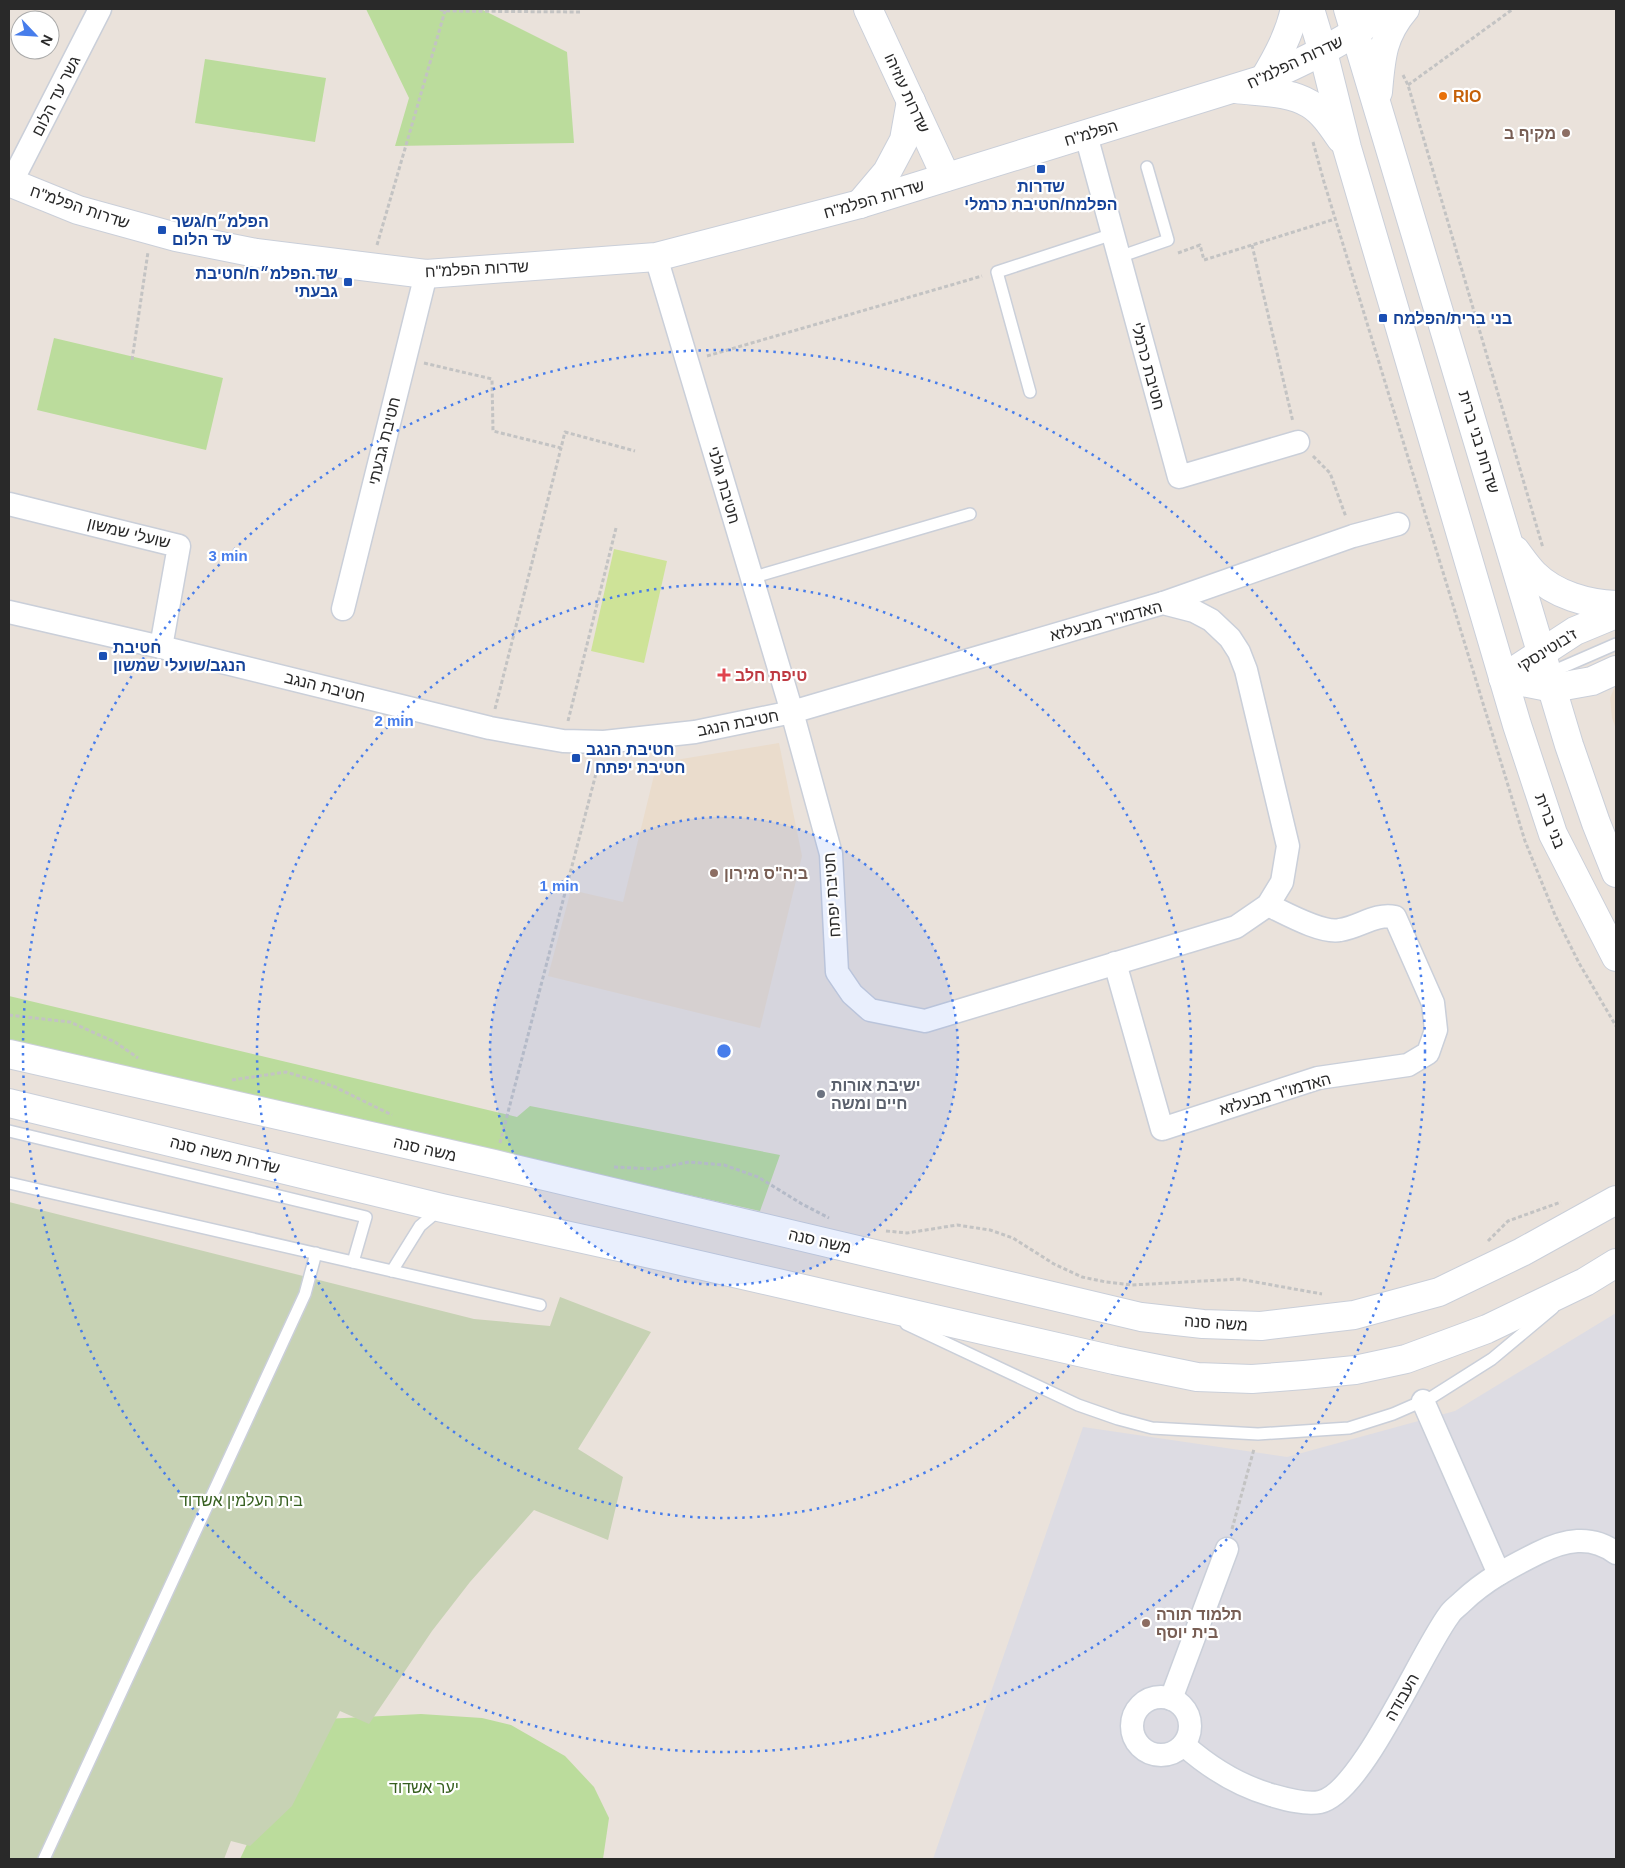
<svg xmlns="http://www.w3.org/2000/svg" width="1625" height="1868" font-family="Arial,Heebo,sans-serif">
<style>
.industrial{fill:#dddce3}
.education{fill:#eadccc}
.green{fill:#bbdc9c}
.cemetery{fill:#c7d2b4}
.pitch{fill:#cee398}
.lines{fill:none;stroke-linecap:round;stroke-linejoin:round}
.service-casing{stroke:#cacfd9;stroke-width:14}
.minor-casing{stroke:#cacfd9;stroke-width:25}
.tertiary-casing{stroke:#cacfd9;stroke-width:30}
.secondary-casing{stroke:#cacfd9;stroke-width:30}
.path{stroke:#c3c3c3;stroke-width:3;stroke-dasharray:4 2.5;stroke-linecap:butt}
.service{stroke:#fff;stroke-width:11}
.minor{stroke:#fff;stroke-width:22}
.tertiary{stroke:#fff;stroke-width:28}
.secondary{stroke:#fff;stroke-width:28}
.ring{fill:none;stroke:#477deb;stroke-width:2.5;stroke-dasharray:2.5 5}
.food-dot{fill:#e8710a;stroke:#fff;stroke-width:2}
.education-dot{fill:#8d6e63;stroke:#fff;stroke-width:2}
.transit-dot{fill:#1a4fb4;stroke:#fff;stroke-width:2}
.health-dot{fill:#e0444e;stroke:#fff;stroke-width:2}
.worship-dot{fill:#6b7280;stroke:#fff;stroke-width:2}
.labels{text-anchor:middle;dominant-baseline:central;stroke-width:4.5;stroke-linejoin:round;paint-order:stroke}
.street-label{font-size:16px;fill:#292929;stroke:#fff}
.food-label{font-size:16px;font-weight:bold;fill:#c56008;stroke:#fff;text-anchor:start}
.education-label{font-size:16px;font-weight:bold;fill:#785e54;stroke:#fff;text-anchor:start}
.transit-label{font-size:16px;font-weight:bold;fill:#164399;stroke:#fff;text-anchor:start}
.health-label{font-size:16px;font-weight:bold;fill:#be3a42;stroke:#fff;text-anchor:start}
.worship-label{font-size:16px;font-weight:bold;fill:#5b616d;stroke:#fff;text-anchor:start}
.park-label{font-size:16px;fill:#365f1f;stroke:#fff}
.centre{fill:#477deb;stroke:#fff;stroke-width:2.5}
.ring-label{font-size:15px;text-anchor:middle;font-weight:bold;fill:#477deb;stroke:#fff;stroke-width:4.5;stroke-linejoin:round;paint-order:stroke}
</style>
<rect width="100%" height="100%" fill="#eae2db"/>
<path class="industrial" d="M 1616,1313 L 1616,1859 L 933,1859 L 1083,1427 L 1287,1457 L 1455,1411 Z"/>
<g class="education">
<path d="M 1616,684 L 1616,729 L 1612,718 L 1610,698 Z"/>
<path d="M 779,743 L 802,856 L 760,1028 L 548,976 L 571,890 L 623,902 L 657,763 Z"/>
</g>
<g class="green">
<path d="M 366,9 L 481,9 L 567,52 L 574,143 L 395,146 L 409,98 Z"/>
<path d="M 205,59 L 326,78 L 315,142 L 195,123 Z"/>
<path d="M 54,338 L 223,378 L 206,450 L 37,410 Z"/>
<path d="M 9,996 L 517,1117 L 530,1106 L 780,1155 L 760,1211 L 9,1042 Z"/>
<path d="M 421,1714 L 482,1718 L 511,1725 L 565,1756 L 594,1787 L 609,1818 L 603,1859 L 240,1859 L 306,1720 Z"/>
</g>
<path class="cemetery" d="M 9,1202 L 474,1319 L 550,1326 L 560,1297 L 651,1332 L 578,1449 L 623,1477 L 608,1540 L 534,1510 L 470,1582 L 432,1631 L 369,1724 L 340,1711 L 292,1806 L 250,1846 L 231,1841 L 224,1859 L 9,1859 Z"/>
<path class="pitch" d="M 614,549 L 667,561 L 644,663 L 591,651 Z"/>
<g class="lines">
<defs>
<g id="service">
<path d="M 1119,257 L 1168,240 L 1147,167"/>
<path d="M 1030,392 L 997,272 L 1113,234"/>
<path d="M 751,578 L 970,514"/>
<path d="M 1547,674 L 1616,644"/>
<path d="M 9,1131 L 366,1217 L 353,1262"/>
<path d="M 9,1183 L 540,1305"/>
<path d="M 392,1271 L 420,1226 L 439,1210"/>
<path d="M 906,1324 L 1078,1405 L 1118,1419 L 1152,1428 L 1258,1434 L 1349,1428 L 1393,1414 L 1432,1397 L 1492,1359 L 1553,1308"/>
<path d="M 44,1859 L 305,1294 L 316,1253"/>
</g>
<g id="minor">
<path d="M 1086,135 L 1179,477 L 1298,442"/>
<path d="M 11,183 L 100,9"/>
<path d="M 9,504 L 179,546 L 161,647"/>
<path d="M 1163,603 L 1353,536 L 1398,524"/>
<path d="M 343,609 L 426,274"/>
<path d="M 9,612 L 161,647 L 490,728 L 563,741 L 604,742 L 695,732 L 792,712 L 1163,603 L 1194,611 L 1211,620 L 1230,638 L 1239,652 L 1246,670 L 1288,846 L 1282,882 L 1268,905 L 1236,927 L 925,1021 L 870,1010 L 852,994 L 837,972 L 831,854 L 792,712 L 656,257"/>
<path d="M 1115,963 L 1162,1129 L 1318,1078 L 1408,1065 L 1428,1053 L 1436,1030 L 1433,1003 L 1395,917 C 1375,913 1360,927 1340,930 C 1322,934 1285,913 1268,905"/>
<path d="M 1423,1401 L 1499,1574"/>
<circle cx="1161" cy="1726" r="29"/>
<path d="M 1171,1699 L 1227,1549"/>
<path d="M 1184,1745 C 1210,1768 1237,1785 1271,1795 C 1285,1799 1305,1805 1320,1802 C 1362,1793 1421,1652 1449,1615 C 1452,1610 1458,1606 1462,1602 C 1485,1580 1510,1567 1538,1553 C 1564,1540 1591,1534 1616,1553"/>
</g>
<g id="tertiary">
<path d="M 868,9 L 946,177"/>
<path d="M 9,182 L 78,210 L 176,237 L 256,253 L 426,274 L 656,257 L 860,204 L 1264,79 C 1309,59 1350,39 1388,9"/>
<path d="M 860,204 L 887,172 L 904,140 L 911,101"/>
<path d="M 1503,678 L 1575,631 L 1616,614"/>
<path d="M 1503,678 L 1553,688 L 1592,681 L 1616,670"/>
</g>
<g id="secondary">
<path d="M 1310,9 L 1323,52 L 1347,148 L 1517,725 L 1553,834 L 1616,957"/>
<path d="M 1348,9 L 1569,745 L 1596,823 L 1616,873"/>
<path d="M 1264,79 C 1278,56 1289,35 1295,9"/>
<path d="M 1236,89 C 1259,92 1289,91 1310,104 C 1323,112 1332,126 1341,139"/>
<path d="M 1378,92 C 1381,58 1382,36 1405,9"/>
<path d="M 1515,550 C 1521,558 1527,567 1534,574 C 1555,595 1588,604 1616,605"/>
<path d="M 9,1054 L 494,1164 L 1141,1317 L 1203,1324 L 1261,1326 L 1354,1315 L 1439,1292 L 1522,1252 L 1616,1200"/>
<path d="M 9,1103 L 442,1208 L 638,1251 L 1114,1360 L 1197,1377 L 1252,1379 L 1304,1375 L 1355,1370 L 1406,1359 L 1487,1329 L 1585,1282 L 1616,1263"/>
</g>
</defs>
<use href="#service" class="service-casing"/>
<use href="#minor" class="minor-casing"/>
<use href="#tertiary" class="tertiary-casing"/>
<use href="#secondary" class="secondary-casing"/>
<g class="path">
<path d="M 440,9 L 445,11 L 580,12"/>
<path d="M 1403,75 L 1408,85 L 1543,548"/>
<path d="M 1408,85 L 1513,9"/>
<path d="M 1313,142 L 1324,182 L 1525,841 L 1555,915 L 1579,963 L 1616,1026"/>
<path d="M 377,245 L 445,11"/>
<path d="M 1252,245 L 1293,422"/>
<path d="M 1178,253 L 1200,245 L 1204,260 L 1335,219"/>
<path d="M 707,356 L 982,276"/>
<path d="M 132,360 L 148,252"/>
<path d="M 424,363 L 492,379 L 493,431 L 561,448 L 565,432 L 635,451"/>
<path d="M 1313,456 L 1330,473 L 1346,517"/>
<path d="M 495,709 L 561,448"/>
<path d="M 568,721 L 616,528"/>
<path d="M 9,1015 L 70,1022 L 115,1042 L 138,1058"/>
<path d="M 232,1080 L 286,1072 L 333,1086 L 392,1115"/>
<path d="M 500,1143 L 599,762"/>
<path d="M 614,1167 L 654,1169 L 689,1162 L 724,1165 L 758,1177 L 802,1204 L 829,1218"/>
<path d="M 886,1231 L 907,1233 L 957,1225 L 990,1230 L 1013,1238 L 1054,1264 L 1082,1277 L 1106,1282 L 1132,1285 L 1239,1279 L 1322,1294"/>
<path d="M 1488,1241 L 1508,1221 L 1561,1202"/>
<path d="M 1232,1529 L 1254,1449"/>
</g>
<use href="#service" class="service"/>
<use href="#minor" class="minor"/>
<use href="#tertiary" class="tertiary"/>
<use href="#secondary" class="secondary"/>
</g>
<circle cx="724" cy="1051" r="234" fill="#477deb" fill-opacity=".12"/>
<g class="ring">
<circle cx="724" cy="1051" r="234"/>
<circle cx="724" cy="1051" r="467"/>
<circle cx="724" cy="1051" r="701"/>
</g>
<circle class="food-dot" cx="1443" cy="96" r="5"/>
<g class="education-dot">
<circle cx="1566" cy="133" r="5"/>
<circle cx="714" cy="873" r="5"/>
<circle cx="1146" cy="1623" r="5"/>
</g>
<g class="transit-dot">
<rect x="1036" y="164" width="10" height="10" rx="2.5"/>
<rect x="157" y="225" width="10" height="10" rx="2.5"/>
<rect x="343" y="277" width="10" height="10" rx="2.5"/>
<rect x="1378" y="313" width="10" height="10" rx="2.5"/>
<rect x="98" y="651" width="10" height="10" rx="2.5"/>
<rect x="571" y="753" width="10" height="10" rx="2.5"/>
</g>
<path class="health-dot" d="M721.5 667.5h5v5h5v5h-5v5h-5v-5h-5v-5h5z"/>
<circle class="worship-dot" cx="821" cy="1094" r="5"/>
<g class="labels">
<g class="street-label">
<text transform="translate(1295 62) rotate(-25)">שדרות הפלמ"ח</text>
<text transform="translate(907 93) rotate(65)">שדרות עוזיהו</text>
<text transform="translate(56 96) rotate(-63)">גשר עד הלום</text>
<text transform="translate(1091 133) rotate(-17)">הפלמ"ח</text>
<text transform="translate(874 199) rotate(-16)">שדרות הפלמ"ח</text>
<text transform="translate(80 207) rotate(19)">שדרות הפלמ"ח</text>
<text transform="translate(477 269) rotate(-3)">שדרות הפלמ"ח</text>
<text transform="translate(1148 366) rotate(75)">חטיבת כרמלי</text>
<text transform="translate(384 441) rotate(-76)">חטיבת גבעתי</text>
<text transform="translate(1479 442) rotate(73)">שדרות בני ברית</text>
<text transform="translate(724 485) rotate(74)">חטיבת גולני</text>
<text transform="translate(129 533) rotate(14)">שועלי שמשון</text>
<text transform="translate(1106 621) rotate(-15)">האדמו"ר מבעלזא</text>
<text transform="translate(1547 650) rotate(-32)">ז'בוטינסקי</text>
<text transform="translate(325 687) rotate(14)">חטיבת הנגב</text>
<text transform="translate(738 723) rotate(-11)">חטיבת הנגב</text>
<text transform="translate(1550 821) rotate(69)">בני ברית</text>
<text transform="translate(832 895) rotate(-94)">חטיבת יפתח</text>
<text transform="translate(1275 1094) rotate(-16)">האדמו"ר מבעלזא</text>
<text transform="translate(425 1149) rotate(13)">משה סנה</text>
<text transform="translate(225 1155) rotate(14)">שדרות משה סנה</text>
<text transform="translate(820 1241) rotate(13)">משה סנה</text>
<text transform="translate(1216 1323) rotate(4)">משה סנה</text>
<text transform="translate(1402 1697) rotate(-60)">העבודה</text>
</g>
<g class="food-label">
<text x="1453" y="96">RIO</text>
</g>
<g class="education-label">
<text x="1556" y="133" text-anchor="end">מקיף ב</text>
<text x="724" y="873">ביה"ס מירון</text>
<text x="1156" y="1614">תלמוד תורה<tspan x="1156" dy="18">בית יוסף</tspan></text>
</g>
<g class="transit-label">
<text x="1041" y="186" text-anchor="middle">שדרות<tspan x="1041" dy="18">הפלמח/חטיבת כרמלי</tspan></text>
<text x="172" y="221">הפלמ״ח/גשר<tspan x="172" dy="18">עד הלום</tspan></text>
<text x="338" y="273" text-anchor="end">שד.הפלמ״ח/חטיבת<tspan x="338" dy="18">גבעתי</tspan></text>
<text x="1393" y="318">בני ברית/הפלמח</text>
<text x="113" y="647">חטיבת<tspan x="113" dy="18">הנגב/שועלי שמשון</tspan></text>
<text x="586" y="749">חטיבת הנגב<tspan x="586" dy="18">/ חטיבת יפתח</tspan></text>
</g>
<g class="health-label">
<text x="735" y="675">טיפת חלב</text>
</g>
<g class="worship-label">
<text x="831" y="1085">ישיבת אורות<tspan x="831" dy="18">חיים ומשה</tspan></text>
</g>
<g class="park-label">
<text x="241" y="1500">בית העלמין אשדוד</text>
<text x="424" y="1787">יער אשדוד</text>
</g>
</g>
<circle cx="724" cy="1051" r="8" class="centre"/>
<g class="ring-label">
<text x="228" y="561">3 min</text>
<text x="394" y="726">2 min</text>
<text x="559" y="891">1 min</text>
</g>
<rect width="1625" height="1868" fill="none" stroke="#292929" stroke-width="20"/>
<g transform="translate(35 35) rotate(115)"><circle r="24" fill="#ffffff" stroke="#a9a9a9"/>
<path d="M0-4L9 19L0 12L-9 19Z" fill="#477deb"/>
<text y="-8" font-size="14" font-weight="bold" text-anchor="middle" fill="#292929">N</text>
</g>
</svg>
